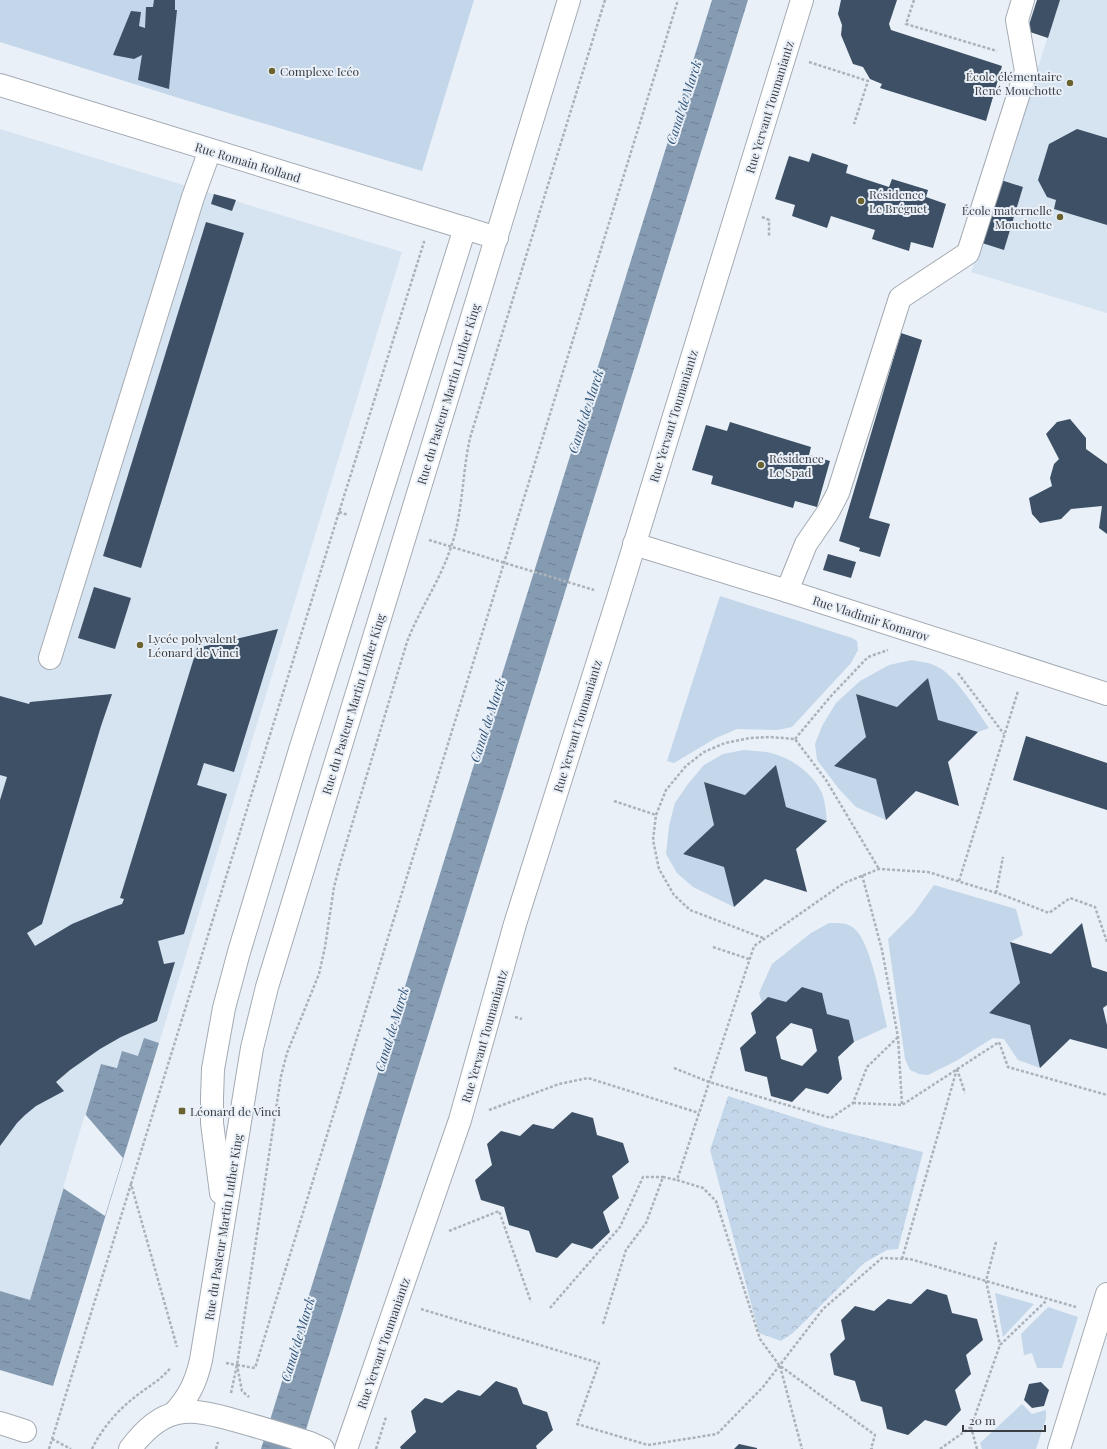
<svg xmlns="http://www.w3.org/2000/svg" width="1107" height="1449" font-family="'Playfair Display',serif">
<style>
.built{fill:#d6e3f1}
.grass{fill:#c4d6ea}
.park{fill:url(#park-crowns)}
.water{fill:url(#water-ripples)}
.pier{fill:#e9f0f8}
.building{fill:#3d5065;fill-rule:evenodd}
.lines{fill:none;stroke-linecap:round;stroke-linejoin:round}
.minor-casing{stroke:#a4abb3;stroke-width:24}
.path{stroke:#acb2b9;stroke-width:2.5;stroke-dasharray:3 2;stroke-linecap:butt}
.minor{stroke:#fff;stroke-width:22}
.poi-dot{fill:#6a632f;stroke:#e9f0f8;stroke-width:1.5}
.labels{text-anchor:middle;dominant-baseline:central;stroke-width:4;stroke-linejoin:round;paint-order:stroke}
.poi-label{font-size:12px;fill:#3a3d41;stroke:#e9f0f8;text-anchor:start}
.street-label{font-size:12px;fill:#3a3d41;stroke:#e9f0f8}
.water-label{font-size:13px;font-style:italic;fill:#315378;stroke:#e9f0f8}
</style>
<defs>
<pattern id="park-crowns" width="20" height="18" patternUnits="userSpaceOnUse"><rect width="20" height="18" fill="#c4d6ea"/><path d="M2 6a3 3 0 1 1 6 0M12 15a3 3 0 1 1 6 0" fill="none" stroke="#a9b9ca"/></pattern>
<pattern id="water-ripples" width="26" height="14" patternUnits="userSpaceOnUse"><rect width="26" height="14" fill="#859bb2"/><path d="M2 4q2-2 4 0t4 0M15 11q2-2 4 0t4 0" fill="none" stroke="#6e8092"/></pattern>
</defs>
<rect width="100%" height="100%" fill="#e9f0f8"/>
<g class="built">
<path d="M 1060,0 L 1107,0 L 1107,313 L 971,272 L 982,243 L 1004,250 L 1023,187 L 1001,180 Z"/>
<path d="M 0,129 L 402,252 L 159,1043 L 144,1039 L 138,1056 L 117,1068 L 101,1064 L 30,1301 L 0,1291 Z"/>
</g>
<g class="grass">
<path d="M 0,0 L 474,0 L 422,171 L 182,99 L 0,42 Z"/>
<path d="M 720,596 L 852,638 L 857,641 L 858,650 L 851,663 L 792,727 L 777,730 L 737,729 L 716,738 L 674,763 L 667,761 Z"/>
<path d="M 912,660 C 919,662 929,662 936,666 C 956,675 976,710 989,728 L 978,732 L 938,720 L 928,678 L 897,707 L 856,694 L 866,737 L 835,766 L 876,779 L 886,820 L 856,807 L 839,789 L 817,760 L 815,744 L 822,726 L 836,703 L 860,681 L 889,665 Z"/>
<path d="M 744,750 C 752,751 759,751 766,752 C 789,756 812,772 822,793 C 825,801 826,812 827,821 L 786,807 L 776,766 L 745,795 L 704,782 L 714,825 L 683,854 L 724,867 L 734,907 L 693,887 L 677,873 L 666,854 L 669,826 L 675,803 L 688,784 L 704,765 L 723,754 Z"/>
<path d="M 934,885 L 1016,909 L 1023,935 L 1010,942 L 1020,983 L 989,1013 L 1030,1025 L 1040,1068 L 1018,1060 L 1004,1039 L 993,1038 L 956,1061 L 928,1075 L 919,1074 L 910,1070 L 905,1059 L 888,939 L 914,913 Z"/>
<path d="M 829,923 C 839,923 848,922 856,930 C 872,948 881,1002 887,1027 L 854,1042 L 849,1020 L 827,1014 L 821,993 L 802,987 L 786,1002 L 762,1003 L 759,993 L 772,964 L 811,933 Z"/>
<path d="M 995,1293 L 1034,1304 L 1003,1337 Z"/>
<path d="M 1048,1307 L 1078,1317 L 1062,1368 L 1037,1368 L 1032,1353 L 1024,1355 L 1021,1334 Z"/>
<path d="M 1022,1404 L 1032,1414 L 1046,1410 L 1046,1419 L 1036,1449 L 982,1449 L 980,1443 Z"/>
</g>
<path class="park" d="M 728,1096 L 828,1128 L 923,1152 L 898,1249 L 887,1250 L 864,1263 L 793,1333 L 781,1341 L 759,1333 L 710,1150 Z"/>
<g class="water">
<path d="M 712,0 L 748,0 L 300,1449 L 261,1449 Z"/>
<path d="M 144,1038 L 159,1043 L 53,1386 L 0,1370 L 0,1291 L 30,1300 L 101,1064 L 117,1068 L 122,1051 L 138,1056 Z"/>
</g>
<path class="pier" d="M 85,1114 L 123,1158 L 105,1216 L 63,1188 Z"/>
<g class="building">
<path d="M 154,0 L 175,0 L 175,10 L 177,10 L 169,89 L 138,80 L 142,55 L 134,59 L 113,55 L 131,11 L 141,12 L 139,26 L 145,28 L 146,7 L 153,7 Z"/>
<path d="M 841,0 L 897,0 L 889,24 L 891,30 L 1002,66 L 986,121 L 880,88 L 882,84 L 870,79 L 863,67 L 853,64 L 841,35 L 842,25 L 838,14 Z"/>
<path d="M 1037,0 L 1060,0 L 1048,38 L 1027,31 Z"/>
<path d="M 1077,129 L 1107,138 L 1107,225 L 1054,209 L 1056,200 L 1047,197 L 1038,180 L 1049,144 Z"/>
<path d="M 812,153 L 848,165 L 846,173 L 889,187 L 892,179 L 928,190 L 926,197 L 946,204 L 933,248 L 911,242 L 909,251 L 872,239 L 875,230 L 831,216 L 827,228 L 792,216 L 795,205 L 775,199 L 789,156 L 809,162 Z"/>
<path d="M 1001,180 L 1023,187 L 1004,250 L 982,243 Z"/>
<path d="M 214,194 L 236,200 L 232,211 L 211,204 Z"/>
<path d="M 206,222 L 244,233 L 141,568 L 103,556 Z"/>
<path d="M 901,333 L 922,340 L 869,518 L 890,524 L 880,557 L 859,551 L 860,548 L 839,541 Z"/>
<path d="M 1070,419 L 1086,438 L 1086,449 L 1107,464 L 1107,534 L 1099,528 L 1102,506 L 1071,509 L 1061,519 L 1040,523 L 1032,514 L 1029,498 L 1052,486 L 1050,478 L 1054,464 L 1059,459 L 1046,434 L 1057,422 Z"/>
<path d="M 730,422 L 811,447 L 809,455 L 830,461 L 817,507 L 795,501 L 793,508 L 711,484 L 713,476 L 692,470 L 706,425 L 727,431 Z"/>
<path d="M 828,554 L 856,562 L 851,578 L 823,570 Z"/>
<path d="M 94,587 L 131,598 L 115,649 L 78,638 Z"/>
<path d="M 278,629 L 234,772 L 204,763 L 197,785 L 227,794 L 184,934 L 158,941 L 164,964 L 175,962 L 157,1021 L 121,1037 L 100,1049 L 70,1070 L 56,1082 L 64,1091 L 36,1106 L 25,1115 L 17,1123 L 0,1146 L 0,800 L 7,777 L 0,775 L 0,696 L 29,704 L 30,702 L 112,694 L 101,726 L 42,924 L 27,933 L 35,946 L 72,924 L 108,909 L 122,904 L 124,899 L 120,898 L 197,648 Z"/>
<path d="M 928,678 L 938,720 L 978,732 L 948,762 L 959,806 L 916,791 L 886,820 L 876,779 L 834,766 L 866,737 L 856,694 L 897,707 Z"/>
<path d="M 1026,736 L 1107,763 L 1107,810 L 1013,780 Z"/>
<path d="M 776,765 L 786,807 L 827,821 L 796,849 L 807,892 L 765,879 L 734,907 L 724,867 L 683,854 L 714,825 L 704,782 L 745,795 Z"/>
<path d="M 1082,923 L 1092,967 L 1107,972 L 1107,1005 L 1103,1008 L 1107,1025 L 1107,1049 L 1070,1039 L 1040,1068 L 1030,1025 L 989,1013 L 1020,983 L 1010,942 L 1051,954 Z"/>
<path d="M 802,987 L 822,993 L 827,1014 L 849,1020 L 854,1042 L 838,1057 L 842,1079 L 828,1094 L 806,1088 L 792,1102 L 771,1096 L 767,1077 L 745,1071 L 740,1048 L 756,1033 L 751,1013 L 768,997 L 786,1002 ZM 791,1023 L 812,1029 L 817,1051 L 802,1066 L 781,1059 L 776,1037 Z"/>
<path d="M 572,1112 L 593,1118 L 597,1135 L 623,1143 L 629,1162 L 612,1176 L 619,1198 L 603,1212 L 610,1232 L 592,1249 L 572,1243 L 557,1258 L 536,1252 L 529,1231 L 509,1225 L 504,1207 L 481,1200 L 475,1180 L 492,1165 L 487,1144 L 501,1131 L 520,1136 L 533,1124 L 553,1129 Z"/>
<path d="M 927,1289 L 947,1295 L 952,1313 L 977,1319 L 983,1340 L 966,1355 L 971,1374 L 955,1390 L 961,1410 L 946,1426 L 925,1420 L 908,1435 L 887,1429 L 882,1407 L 861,1401 L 855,1381 L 834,1375 L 830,1354 L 845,1339 L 841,1320 L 855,1306 L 874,1311 L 888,1299 L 911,1304 Z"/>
<path d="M 496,1381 L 517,1388 L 523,1404 L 547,1412 L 553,1430 L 536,1446 L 537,1449 L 401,1449 L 400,1447 L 416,1432 L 411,1411 L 425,1398 L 442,1403 L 458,1390 L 480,1396 Z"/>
<path d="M 1041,1382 L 1049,1390 L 1044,1406 L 1032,1408 L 1024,1400 L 1029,1384 Z"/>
<path d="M 739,1444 L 757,1448 L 757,1449 L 734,1449 Z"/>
</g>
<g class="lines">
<defs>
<g id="minor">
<path d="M 0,85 L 497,238"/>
<path d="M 634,544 L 787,591 L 1107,694"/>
<path d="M 787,591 L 806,544 L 828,512 L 838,493 L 900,298 L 968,253 L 1026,71 L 1017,20 L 1023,0"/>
<path d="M 50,658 L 193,197 L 210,150"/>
<path d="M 221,1193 L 212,1123 L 212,1098 L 213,1069 L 224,1008 L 239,952 L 300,750 L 465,228"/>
<path d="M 173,1414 C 189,1397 196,1382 201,1360 L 252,1048 L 267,987 L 569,0"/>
<path d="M 0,1423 L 25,1431"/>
<path d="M 130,1449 C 164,1404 188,1407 237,1421 C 262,1428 286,1435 310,1443 L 323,1449"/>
<path d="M 346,1449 L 460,1120 L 515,924 L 618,598 L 802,0"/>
<path d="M 1059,1449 L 1107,1294"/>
</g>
</defs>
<use href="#minor" class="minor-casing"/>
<g class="path">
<path d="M 914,0 L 906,24 L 997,51"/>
<path d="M 809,62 L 868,81 L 854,124"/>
<path d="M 762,217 L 769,220 L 769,237"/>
<path d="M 339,512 L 348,515"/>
<path d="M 429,540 L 594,590"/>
<path d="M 958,673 L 1004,734"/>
<path d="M 795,739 L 831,696 L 868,657 L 888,650"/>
<path d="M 614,801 L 656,815"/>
<path d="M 862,875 L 882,950 L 898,1037 L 902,1105 L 999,1042 L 1008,1067 L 1107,1095"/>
<path d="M 959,881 L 1018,691"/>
<path d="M 996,893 L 1003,857"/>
<path d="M 763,938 L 690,910 L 674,895 L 659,869 L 653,840 L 656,815 L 666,790 L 686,766 L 704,752 L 725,743 L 750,738 L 770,737 L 795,739 L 826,780 L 879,869"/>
<path d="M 713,947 L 749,959"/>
<path d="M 515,1017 L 522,1019"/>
<path d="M 674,1068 L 709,1082 L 831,1118 L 853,1103 L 867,1067 L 898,1037"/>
<path d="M 957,1069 L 965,1093"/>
<path d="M 853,1103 L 902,1105"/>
<path d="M 489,1110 L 559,1084 L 588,1078 L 699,1113"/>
<path d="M 131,1184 L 339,512 L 424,242 L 423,242"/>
<path d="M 449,1231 L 499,1211 L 531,1302"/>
<path d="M 996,1242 L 986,1281 L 1000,1345"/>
<path d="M 902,1259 L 957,1069"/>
<path d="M 550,1308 L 620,1227 L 643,1177 L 663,1177"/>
<path d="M 421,1309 L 599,1363 L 577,1424 L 648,1445 L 717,1434 L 763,1387 L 823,1309 L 882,1258 L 910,1259 L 1076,1307"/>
<path d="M 603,1324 L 626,1250 L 646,1223 L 663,1177 L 677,1180"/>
<path d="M 226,1363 L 237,1365 L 242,1391 L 249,1397"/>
<path d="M 237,1365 L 255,1368 L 678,0"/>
<path d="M 780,1366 L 802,1449"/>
<path d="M 231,1393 L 237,1365 L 281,1076 L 287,1053 L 319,974 L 325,947 L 334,887 L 340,864 L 407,642 C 419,610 440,581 451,547 C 463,513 462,474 470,438 L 605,0"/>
<path d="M 52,1439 L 71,1449"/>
<path d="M 49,1449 L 131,1184 L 177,1347"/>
<path d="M 92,1449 C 103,1426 120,1408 140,1393 C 151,1385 163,1378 171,1367"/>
<path d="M 216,1449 L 218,1442"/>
<path d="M 376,1449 L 386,1417"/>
<path d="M 873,1449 L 871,1449 L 875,1435 L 779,1365 L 760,1339 L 716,1201 L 703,1188 L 677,1180 L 754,946 L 844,883 L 879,869 L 928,872 L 1003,895 L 1049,913 L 1070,898 L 1095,907 L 1107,942"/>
<path d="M 940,1449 L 971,1427"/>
<path d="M 977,1449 L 971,1427 L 1000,1345 L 1047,1300"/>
</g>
<use href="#minor" class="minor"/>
</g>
<g class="poi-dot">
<circle cx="272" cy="71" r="4"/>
<circle cx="1070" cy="83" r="4"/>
<circle cx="861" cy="201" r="4"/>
<circle cx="1060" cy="217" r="4"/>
<circle cx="761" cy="465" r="4"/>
<circle cx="140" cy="645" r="4"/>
<rect x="178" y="1107" width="8" height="8" rx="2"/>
</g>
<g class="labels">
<g class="poi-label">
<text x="280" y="71">Complexe Icéo</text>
<text x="1062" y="76" text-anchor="end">École élémentaire<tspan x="1062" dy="14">René Mouchotte</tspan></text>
<text x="869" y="194">Résidence<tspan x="869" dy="14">Le Bréguet</tspan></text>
<text x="1052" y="210" text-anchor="end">École maternelle<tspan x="1052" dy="14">Mouchotte</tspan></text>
<text x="769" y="458">Résidence<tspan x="769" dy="14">Le Spad</tspan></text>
<text x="148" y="638">Lycée polyvalent<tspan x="148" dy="14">Léonard de Vinci</tspan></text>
<text x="190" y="1111">Léonard de Vinci</text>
</g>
<g class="street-label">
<text transform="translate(769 107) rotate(-73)">Rue Yervant Toumaniantz</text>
<text transform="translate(248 162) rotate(17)">Rue Romain Rolland</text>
<text transform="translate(448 394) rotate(-73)">Rue du Pasteur Martin Luther King</text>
<text transform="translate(673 416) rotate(-73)">Rue Yervant Toumaniantz</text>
<text transform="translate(871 618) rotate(18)">Rue Vladimir Komarov</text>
<text transform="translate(353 704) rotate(-73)">Rue du Pasteur Martin Luther King</text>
<text transform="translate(577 726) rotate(-73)">Rue Yervant Toumaniantz</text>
<text transform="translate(484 1036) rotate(-74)">Rue Yervant Toumaniantz</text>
<text transform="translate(223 1227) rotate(-81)">Rue du Pasteur Martin Luther King</text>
<text transform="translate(383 1343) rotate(-71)">Rue Yervant Toumaniantz</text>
</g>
<g class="water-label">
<text transform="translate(683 102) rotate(-72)">Canal de Marck</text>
<text transform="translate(585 411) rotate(-72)">Canal de Marck</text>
<text transform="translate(487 720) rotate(-72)">Canal de Marck</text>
<text transform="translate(391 1029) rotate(-73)">Canal de Marck</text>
<text transform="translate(297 1339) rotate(-73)">Canal de Marck</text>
</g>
</g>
<path d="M963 1425v6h82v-6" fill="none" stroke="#3a3d41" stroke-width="2"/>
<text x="969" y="1425" font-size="12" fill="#3a3d41" stroke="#e9f0f8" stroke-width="3" paint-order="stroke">20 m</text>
</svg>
